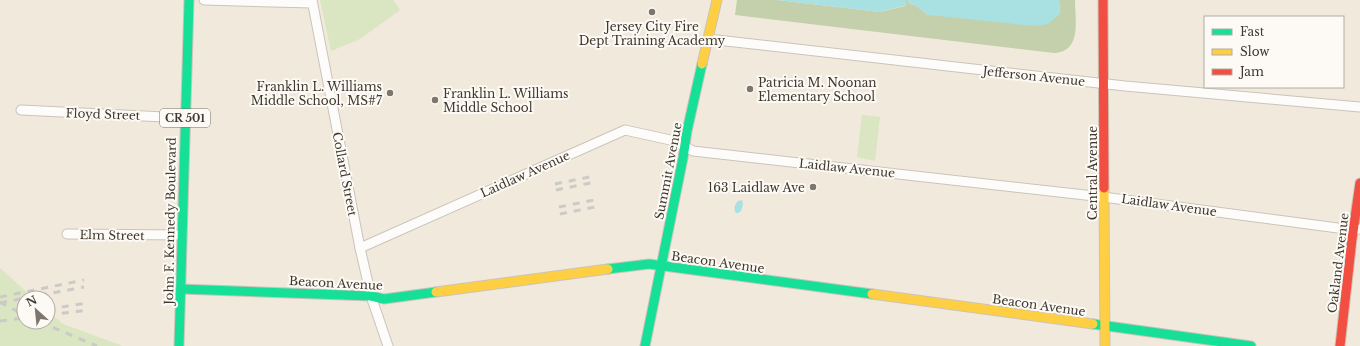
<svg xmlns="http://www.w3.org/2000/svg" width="1360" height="346" font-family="'Libre Baskerville',serif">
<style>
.green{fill:#dae5c2}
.forest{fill:#c4cfab}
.water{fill:#a9e0e1}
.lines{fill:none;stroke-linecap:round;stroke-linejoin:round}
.street-casing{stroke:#cac4b9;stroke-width:11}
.fast-casing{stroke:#cac4b9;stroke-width:11}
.slow-casing{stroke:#cac4b9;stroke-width:11}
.jam-casing{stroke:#cac4b9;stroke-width:11}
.street{stroke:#fdfcfa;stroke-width:9}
.fast{stroke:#16e098;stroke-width:9}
.slow{stroke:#ffcf43;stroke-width:9}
.jam{stroke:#f24e42;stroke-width:9}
.rail{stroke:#cccac7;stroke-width:3;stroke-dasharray:7 7;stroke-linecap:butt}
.poi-dot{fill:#7d766c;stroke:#fdfaf5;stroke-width:1.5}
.labels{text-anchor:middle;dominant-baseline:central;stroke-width:4;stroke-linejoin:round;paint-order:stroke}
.shield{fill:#fdfaf5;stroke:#77726a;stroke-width:1}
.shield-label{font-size:11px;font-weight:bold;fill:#3e382f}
.poi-label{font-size:12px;fill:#3e382f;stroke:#fdfaf5;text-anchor:start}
.street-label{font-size:12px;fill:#3e382f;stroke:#fdfaf5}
</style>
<rect width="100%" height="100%" fill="#f1e9dc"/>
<g class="green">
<path d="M 320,0 L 393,0 L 400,10 L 360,39 L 331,51 Z"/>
<path d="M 862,115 L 880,117 L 875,161 L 857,157 Z"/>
<path d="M 0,268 L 33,298 L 24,298 L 24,322 L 48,322 L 48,311 L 63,324 L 123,346 L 0,346 Z"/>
</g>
<path class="forest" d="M 737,0 L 777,0 L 880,12 L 905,6 L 906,0 L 908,0 L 910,4 L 915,5 L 928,15 L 1060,14 L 1059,0 L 1075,0 C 1075,21 1082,51 1054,53 L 735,15 Z"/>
<g class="water">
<path d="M 777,0 L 906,0 L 907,5 L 880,12 Z"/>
<path d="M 908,0 L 1059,0 L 1060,14 L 1048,24 L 1034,26 L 928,15 L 915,5 L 910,4 Z"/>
<path d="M 742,200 L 743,204 L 741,211 L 738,213 L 736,213 C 733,209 735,204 738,201 Z"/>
</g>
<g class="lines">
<defs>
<g id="street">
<path d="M 204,0 L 312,3"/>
<path d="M 312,0 L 360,248 L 371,296 L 388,346"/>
<path d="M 708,39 L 1125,86 L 1360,107"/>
<path d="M 21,110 L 185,118"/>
<path d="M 67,234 L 182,235"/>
<path d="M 360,248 L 625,130 L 675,141 L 693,151 L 1103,197 L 1353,230 L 1360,229"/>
</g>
<g id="fast">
<path d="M 608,269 L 649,264 L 872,294"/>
<path d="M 181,289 L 371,296 L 384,299 L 436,292"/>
<path d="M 1093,324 L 1251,346"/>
<path d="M 179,346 L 189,0"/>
<path d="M 645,346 L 683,158 L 687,131 L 702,64"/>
</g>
<g id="slow">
<path d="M 702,64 L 717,0"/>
<path d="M 1104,188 L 1105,346"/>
<path d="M 436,292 L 608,269"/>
<path d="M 872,294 L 1093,324"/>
</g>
<g id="jam">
<path d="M 1103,0 L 1104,188"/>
<path d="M 1340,346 L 1352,239 L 1360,183"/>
</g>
</defs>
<use href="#street" class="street-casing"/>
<use href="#fast" class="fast-casing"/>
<use href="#slow" class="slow-casing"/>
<use href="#jam" class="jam-casing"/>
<use href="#street" class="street"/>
<use href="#fast" class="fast"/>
<use href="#slow" class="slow"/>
<use href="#jam" class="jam"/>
<g class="rail">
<path d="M 555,184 L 594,176"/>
<path d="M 556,190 L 595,182"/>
<path d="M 559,207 L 599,199"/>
<path d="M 560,214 L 600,206"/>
<path d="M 0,297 L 84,280"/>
<path d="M 26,298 L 84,287"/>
<path d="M 0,302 L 24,315"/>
<path d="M 0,303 L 24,298"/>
<path d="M 48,309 L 88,303"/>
<path d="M 48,315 L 89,310"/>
<path d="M 0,321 L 24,318"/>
<path d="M 40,322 L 97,346"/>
</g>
</g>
<g class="poi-dot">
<circle cx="652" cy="12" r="4"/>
<circle cx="750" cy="89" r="4"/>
<circle cx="390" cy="93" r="4"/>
<circle cx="435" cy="100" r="4"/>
<circle cx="813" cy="187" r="4"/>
</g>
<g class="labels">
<rect class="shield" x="160" y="109" width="50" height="18" rx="3"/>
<g class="shield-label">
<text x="185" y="118">CR 501</text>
</g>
<g class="poi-label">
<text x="652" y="26" text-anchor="middle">Jersey City Fire<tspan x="652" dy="14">Dept Training Academy</tspan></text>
<text x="758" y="82">Patricia M. Noonan<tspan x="758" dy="14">Elementary School</tspan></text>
<text x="382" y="86" text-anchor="end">Franklin L. Williams<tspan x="382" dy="14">Middle School, MS#7</tspan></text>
<text x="443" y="93">Franklin L. Williams<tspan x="443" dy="14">Middle School</tspan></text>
<text x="805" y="187" text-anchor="end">163 Laidlaw Ave</text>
</g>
<g class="street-label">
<text transform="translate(1034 76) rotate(6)">Jefferson Avenue</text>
<text transform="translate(103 114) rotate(2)">Floyd Street</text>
<text transform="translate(847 168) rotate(6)">Laidlaw Avenue</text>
<text transform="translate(668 171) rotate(-79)">Summit Avenue</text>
<text transform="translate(1092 173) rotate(-90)">Central Avenue</text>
<text transform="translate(345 174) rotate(79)">Collard Street</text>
<text transform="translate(525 174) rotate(-24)">Laidlaw Avenue</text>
<text transform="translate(1169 205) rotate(8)">Laidlaw Avenue</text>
<text transform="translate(170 221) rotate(-89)">John F. Kennedy Boulevard</text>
<text transform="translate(112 235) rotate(1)">Elm Street</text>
<text transform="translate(718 262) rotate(8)">Beacon Avenue</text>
<text transform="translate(1338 263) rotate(-83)">Oakland Avenue</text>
<text transform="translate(336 283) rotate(3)">Beacon Avenue</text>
<text transform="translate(1039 305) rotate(8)">Beacon Avenue</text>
</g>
</g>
<rect x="1204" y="16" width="140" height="72" fill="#fdfaf5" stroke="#b1aca6"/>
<rect x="1212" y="29" width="20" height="6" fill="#16e098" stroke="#b1aca6"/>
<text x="1240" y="36" font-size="12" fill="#3e382f">Fast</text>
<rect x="1212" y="49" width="20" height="6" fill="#ffcf43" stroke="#b1aca6"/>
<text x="1240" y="56" font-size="12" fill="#3e382f">Slow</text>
<rect x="1212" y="69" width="20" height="6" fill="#f24e42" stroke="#b1aca6"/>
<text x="1240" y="76" font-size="12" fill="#3e382f">Jam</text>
<g transform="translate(36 310) rotate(333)"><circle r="19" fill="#fdfaf5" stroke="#b1aca6"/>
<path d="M0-3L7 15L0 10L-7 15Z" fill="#7d766c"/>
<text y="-6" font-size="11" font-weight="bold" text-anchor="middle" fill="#3e382f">N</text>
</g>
</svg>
